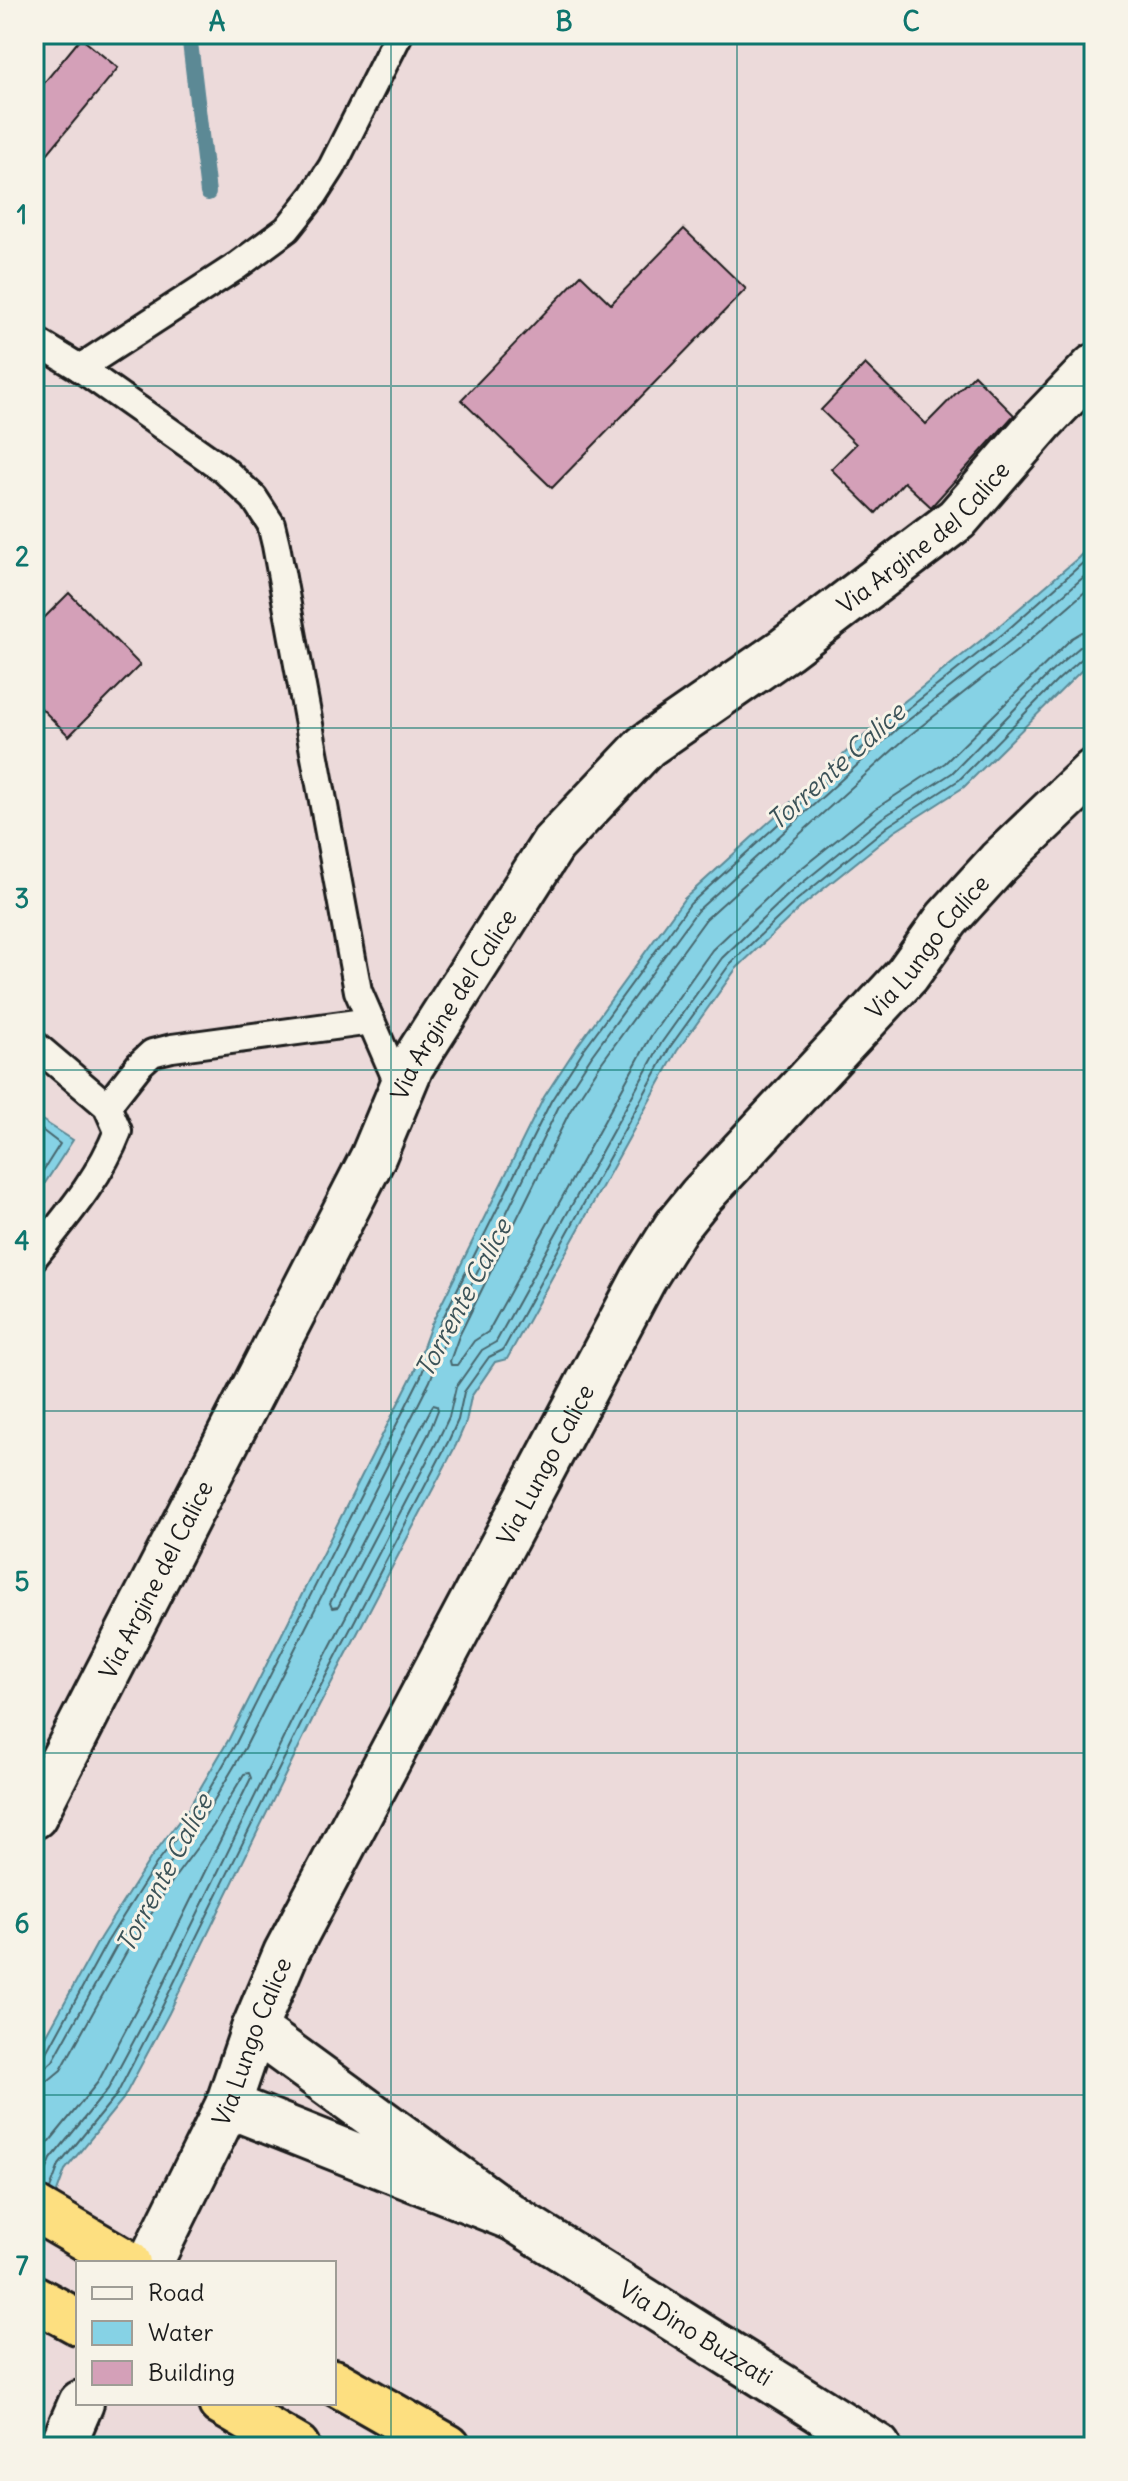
<svg xmlns="http://www.w3.org/2000/svg" width="1128" height="2481" font-family="Delius,sans-serif">
<style>
.water{fill:#86d2e5;stroke:#5c8995;stroke-width:2}
.lines{fill:none;stroke-linecap:round;stroke-linejoin:round}
.shore{stroke:#46656c;stroke-width:2}
.stream{stroke:#5c8995;stroke-width:16}
.building{fill:#d4a0b8;stroke:#1c1c1c;stroke-width:2}
.lane-casing{stroke:#1c1c1c;stroke-width:32}
.street-casing{stroke:#1c1c1c;stroke-width:50}
.highway-casing{stroke:#1c1c1c;stroke-width:50}
.lane{stroke:#f7f3e8;stroke-width:26}
.street{stroke:#f7f3e8;stroke-width:44}
.highway{stroke:#fddf80;stroke-width:44}
.grid{fill:none;stroke:#0f766e;stroke-width:2;stroke-opacity:0.55}
.labels{text-anchor:middle;dominant-baseline:central;stroke-width:6;stroke-linejoin:round;paint-order:stroke}
.street-label{font-size:24px;fill:#1c1c1c;stroke:#f7f3e8}
.water-label{font-size:26px;font-style:italic;fill:#3c5358;stroke:#f7f3e8}
.neatline{fill:none;stroke:#0f766e;stroke-width:3}
.grid-label{font-size:26px;text-anchor:middle;font-weight:bold;fill:#0f766e}
</style>
<rect width="100%" height="100%" fill="#ecdada"/>
<filter id="ink" filterUnits="userSpaceOnUse"><feTurbulence type="fractalNoise" baseFrequency=".0125" numOctaves="2"/><feDisplacementMap in="SourceGraphic" scale="16" xChannelSelector="R" yChannelSelector="G"/><feConvolveMatrix kernelMatrix="1 2 1 2 8 2 1 2 1" color-interpolation-filters="sRGB"/></filter>
<g filter="url(#ink)">
<g class="water">
<path d="M 1094,541 L 1094,658 L 964,787 L 894,832 L 802,906 L 736,969 L 677,1051 L 507,1359 L 495,1362 L 471,1397 L 466,1422 L 456,1445 L 313,1718 L 169,2013 L 123,2099 L 65,2170 L 34,2255 L 34,2058 L 100,1938 L 150,1859 L 188,1809 L 229,1739 L 414,1372 L 431,1325 L 544,1097 L 578,1045 L 684,899 L 886,716 L 999,626 L 1078,558 Z"/>
<path d="M 34,1115 L 73,1140 L 34,1200 Z"/>
</g>
<g class="lines">
<g class="shore">
<path d="M 1094,584 L 1018,650 L 905,739 L 706,919 L 602,1062 L 570,1111 L 459,1336 L 450,1361 L 451,1365 L 457,1365 L 474,1341 L 488,1332 L 651,1036 L 712,950 L 782,884 L 875,809 L 945,763 L 1072,638 L 1082,632 L 1094,631"/>
<path d="M 34,1124 L 60,1144 L 34,1185"/>
<path d="M 433,1405 L 437,1406 L 438,1410 L 429,1433 L 338,1607 L 332,1608 L 330,1603 Z"/>
<path d="M 34,2060 L 40,2060 L 45,2056 L 107,1942 L 156,1864 L 195,1814 L 236,1743 L 421,1376 L 438,1328 L 551,1101 L 584,1049 L 690,904 L 891,722 L 1004,633 L 1094,553"/>
<path d="M 34,2071 L 44,2069 L 53,2061 L 116,1947 L 165,1870 L 203,1819 L 245,1748 L 430,1381 L 448,1332 L 559,1106 L 592,1055 L 697,911 L 897,729 L 1011,640 L 1094,568"/>
<path d="M 34,2083 L 49,2080 L 61,2070 L 126,1953 L 175,1877 L 213,1826 L 244,1774 L 249,1773 L 251,1778 L 142,1999 L 98,2082 L 41,2152 L 34,2168"/>
<path d="M 40,2186 L 51,2159 L 108,2089 L 153,2005 L 297,1710 L 439,1438 L 449,1417 L 456,1387 L 482,1350 L 496,1342 L 662,1042 L 722,958 L 790,893 L 882,818 L 952,773 L 1051,672 L 1081,646 L 1094,643"/>
<path d="M 50,2189 L 59,2165 L 117,2094 L 161,2009 L 306,1714 L 448,1442 L 458,1420 L 464,1392 L 489,1357 L 503,1350 L 670,1047 L 730,964 L 797,900 L 888,826 L 959,780 L 1058,680 L 1086,655 L 1094,653"/>
</g>
<path class="stream" d="M 189,34 L 208,193"/>
</g>
<g class="building">
<path d="M 81,38 L 118,68 L 34,170 L 34,95 Z"/>
<path d="M 684,229 L 746,289 L 552,488 L 461,400 L 581,275 L 611,304 Z"/>
<path d="M 865,364 L 926,424 L 974,375 L 1014,415 L 931,507 L 904,482 L 876,513 L 831,469 L 856,444 L 821,410 Z"/>
<path d="M 69,593 L 140,665 L 69,736 L 34,701 L 34,628 Z"/>
</g>
<g class="lines">
<defs>
<g id="lane">
<path d="M 34,340 L 80,368 L 223,469 L 254,498 L 271,524 L 276,545 L 358,991 L 401,1090"/>
<path d="M 80,368 L 237,266 L 287,229 L 314,195 L 332,167 L 399,34"/>
<path d="M 34,1044 L 107,1106 L 118,1131 C 100,1178 65,1218 34,1257"/>
<path d="M 107,1106 L 140,1064 L 152,1053 L 172,1048 L 371,1021"/>
</g>
<g id="street">
<path id="s1" d="M 34,1816 L 373,1157 L 411,1066 L 553,844 L 646,746 L 786,649 L 957,519 L 1042,421 L 1094,367"/>
<path d="M 228,2105 L 513,2218 L 254,2029"/>
<path id="s2" d="M 513,2218 L 878,2447"/>
<path id="s3" d="M 150,2263 L 228,2105 L 254,2029 L 286,1953 L 644,1278 L 676,1227 L 701,1196 L 907,975 L 947,919 L 999,862 L 1094,771"/>
<path d="M 62,2447 L 81,2403"/>
</g>
<g id="highway">
<path d="M 34,2208 L 128,2263"/>
<path d="M 34,2298 L 78,2322"/>
<path d="M 334,2382 L 448,2447"/>
<path d="M 221,2403 L 297,2447"/>
</g>
</defs>
<use href="#lane" class="lane-casing"/>
<use href="#street" class="street-casing"/>
<use href="#highway" class="highway-casing"/>
<use href="#lane" class="lane"/>
<use href="#street" class="street"/>
<use href="#highway" class="highway"/>
</g>
</g>
<path class="grid" d="M 391,34 L 391,2447M 737,34 L 737,2447M 34,386 L 1094,386M 34,728 L 1094,728M 34,1070 L 1094,1070M 34,1411 L 1094,1411M 34,1753 L 1094,1753M 34,2095 L 1094,2095"/>
<g class="labels">
<g class="street-label">
<text stroke="none"><textPath href="#s1" startOffset="1586">Via Argine del Calice</textPath></text>
<text stroke="none"><textPath href="#s3" startOffset="1540">Via Lungo Calice</textPath></text>
<text stroke="none"><textPath href="#s1" startOffset="914">Via Argine del Calice</textPath></text>
<text stroke="none"><textPath href="#s3" startOffset="892">Via Lungo Calice</textPath></text>
<text stroke="none"><textPath href="#s1" startOffset="266">Via Argine del Calice</textPath></text>
<text stroke="none"><textPath href="#s3" startOffset="244">Via Lungo Calice</textPath></text>
<text stroke="none"><textPath href="#s2" startOffset="216">Via Dino Buzzati</textPath></text>
</g>
<g class="water-label">
<text transform="translate(836 766) rotate(-42)">Torrente Calice</text>
<text transform="translate(463 1298) rotate(-62)">Torrente Calice</text>
<text transform="translate(164 1873) rotate(-62)">Torrente Calice</text>
</g>
</g>
<rect width="1128" height="2481" fill="none" stroke="#f7f3e8" stroke-width="88"/>
<rect x="76" y="2261" width="260" height="144" fill="#f7f3e8" stroke="#9f9d96" stroke-width="2"/>
<rect x="92" y="2287" width="40" height="12" fill="#f7f3e8" stroke="#9f9d96" stroke-width="2"/>
<text x="148" y="2301" font-size="24" fill="#1c1c1c">Road</text>
<rect x="92" y="2321" width="40" height="24" fill="#86d2e5" stroke="#9f9d96" stroke-width="2"/>
<text x="148" y="2341" font-size="24" fill="#1c1c1c">Water</text>
<rect x="92" y="2361" width="40" height="24" fill="#d4a0b8" stroke="#9f9d96" stroke-width="2"/>
<text x="148" y="2381" font-size="24" fill="#1c1c1c">Building</text>
<rect x="44" y="44" width="1040" height="2393" class="neatline"/>
<g class="grid-label">
<text x="217" y="31">A</text>
<text x="564" y="31">B</text>
<text x="911" y="31">C</text>
<text x="22" y="224">1</text>
<text x="22" y="566">2</text>
<text x="22" y="908">3</text>
<text x="22" y="1250">4</text>
<text x="22" y="1591">5</text>
<text x="22" y="1933">6</text>
<text x="22" y="2275">7</text>
</g>
</svg>
